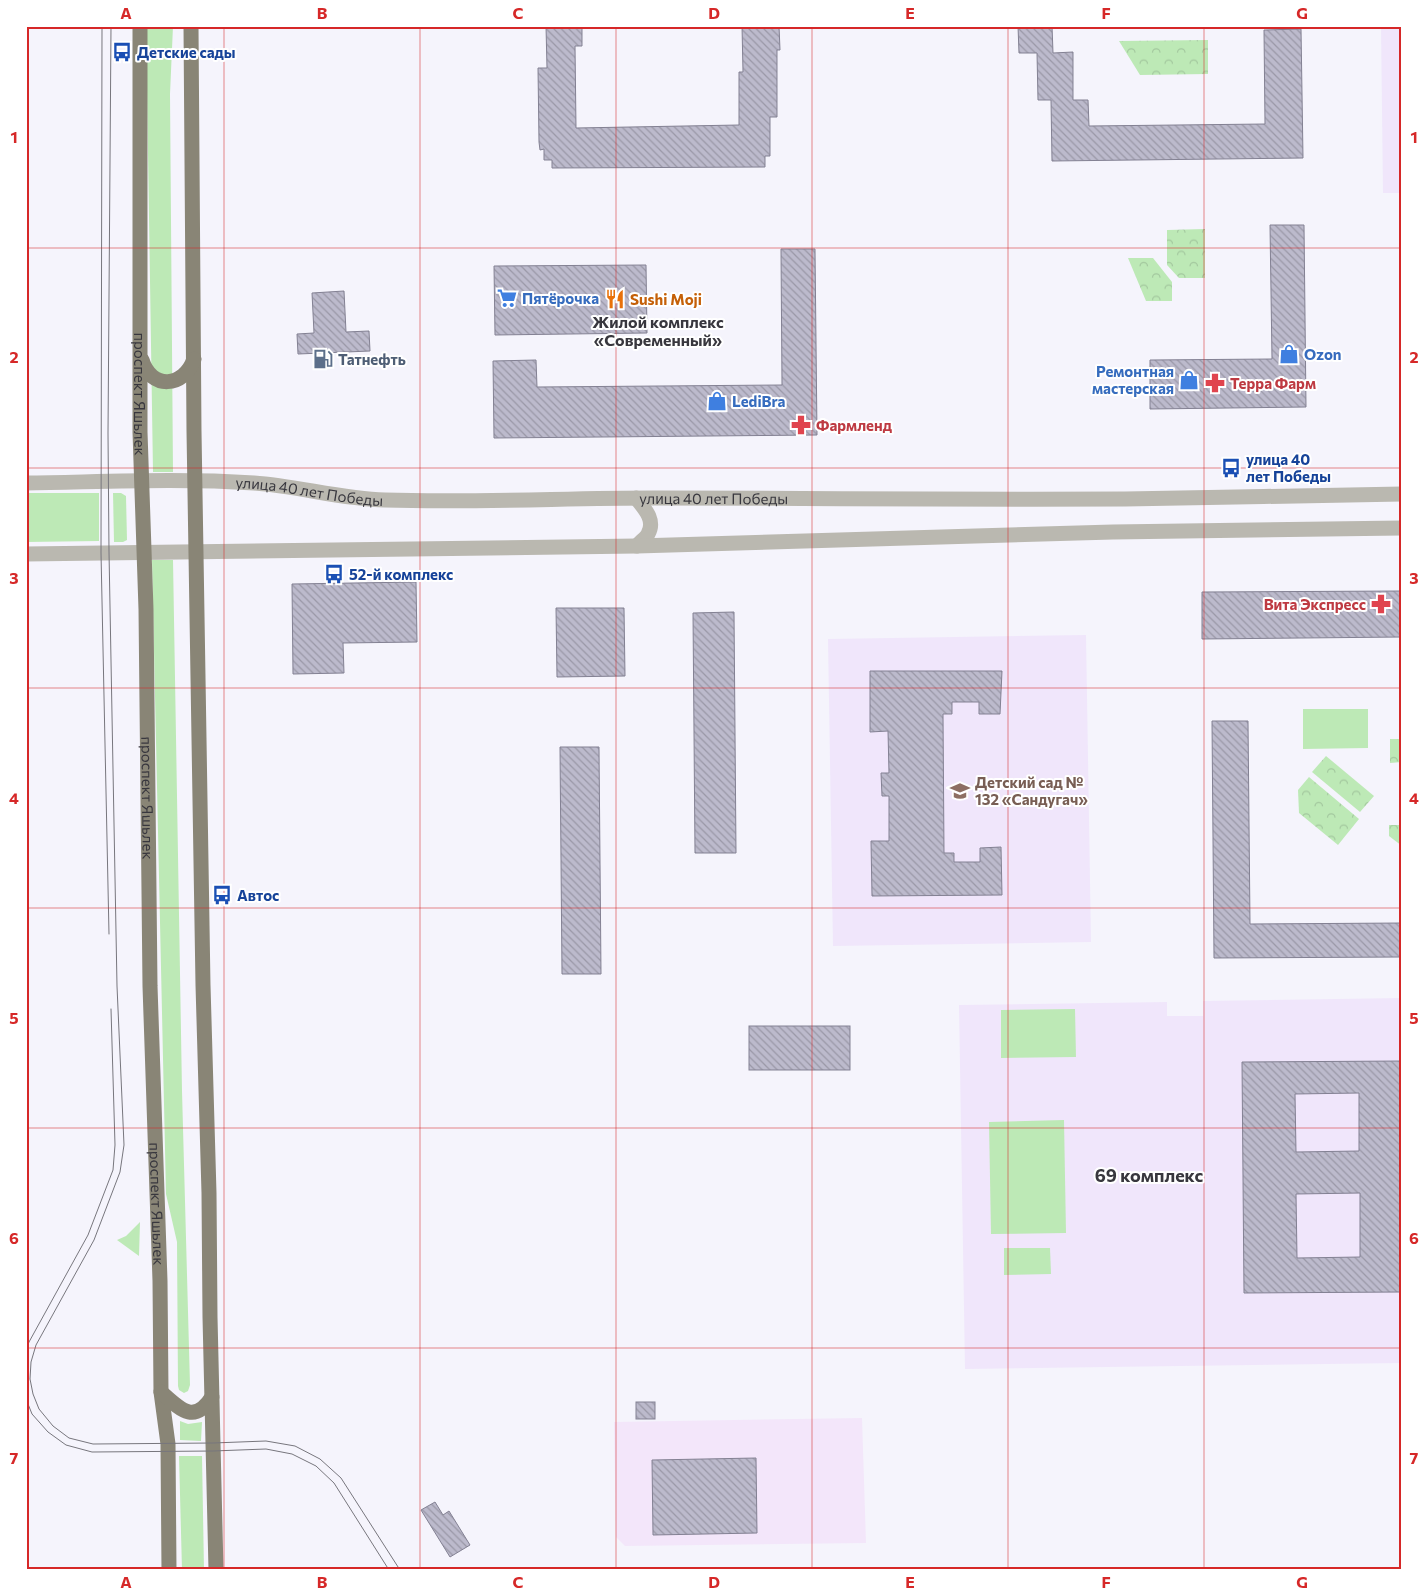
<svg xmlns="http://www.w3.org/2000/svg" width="1428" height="1596" font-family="Commissioner,sans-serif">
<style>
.commercial{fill:#f3e6fa}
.education{fill:#f0e6fb}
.grass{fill:#bde9b6}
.park{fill:url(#park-crowns)}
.building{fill:url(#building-back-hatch);stroke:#838193;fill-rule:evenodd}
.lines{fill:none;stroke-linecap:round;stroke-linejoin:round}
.tertiary{stroke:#bab8b0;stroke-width:15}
.primary{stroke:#898576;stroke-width:15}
.tram{stroke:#77767d;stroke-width:1}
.grid{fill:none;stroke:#d62828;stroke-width:1;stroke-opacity:0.55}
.labels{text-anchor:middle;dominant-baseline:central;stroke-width:4;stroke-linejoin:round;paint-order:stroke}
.transit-label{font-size:15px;font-weight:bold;fill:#164399;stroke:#fff;text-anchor:start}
.shop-label{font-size:15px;font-weight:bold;fill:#366cbe;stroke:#fff;text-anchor:start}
.food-label{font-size:15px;font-weight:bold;fill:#c56008;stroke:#fff;text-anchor:start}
.service-label{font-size:15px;font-weight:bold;fill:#4e5e75;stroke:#fff;text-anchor:start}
.health-label{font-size:15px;font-weight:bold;fill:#be3a42;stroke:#fff;text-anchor:start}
.street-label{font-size:15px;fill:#38373e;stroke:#fff}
.education-label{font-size:15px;font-weight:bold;fill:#785e54;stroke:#fff;text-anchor:start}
.neighbourhood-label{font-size:16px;font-weight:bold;fill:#38373e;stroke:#fff}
.quarter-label{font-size:18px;font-weight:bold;fill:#38373e;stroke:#fff}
.neatline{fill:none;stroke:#d62828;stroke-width:2}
.grid-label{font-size:16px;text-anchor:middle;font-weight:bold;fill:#d62828}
</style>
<defs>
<pattern id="park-crowns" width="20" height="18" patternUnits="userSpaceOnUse" patternTransform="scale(1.25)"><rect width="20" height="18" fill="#bde9b6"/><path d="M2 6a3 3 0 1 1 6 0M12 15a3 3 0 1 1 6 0" fill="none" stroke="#a3c89e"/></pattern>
<pattern id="building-back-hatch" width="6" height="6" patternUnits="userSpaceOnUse" patternTransform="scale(1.25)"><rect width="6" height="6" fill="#bcbacc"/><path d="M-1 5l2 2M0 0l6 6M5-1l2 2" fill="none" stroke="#9a98a7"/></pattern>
</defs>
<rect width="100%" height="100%" fill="#f5f4fc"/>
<path class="commercial" d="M 862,1418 L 866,1543 L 625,1546 L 616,1537 L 614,1422 Z"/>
<g class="education">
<path d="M 1381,26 L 1402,26 L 1402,193 L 1383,193 Z"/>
<path d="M 1086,635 L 1091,942 L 833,946 L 828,639 Z"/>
<path d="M 1402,998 L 1402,1363 L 965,1369 L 959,1005 L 1167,1002 L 1167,1016 L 1203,1016 L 1203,1001 Z"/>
</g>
<g class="grass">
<path d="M 146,26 L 173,26 L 170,94 L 173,472 L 153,472 Z"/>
<path d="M 26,493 L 99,493 L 99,541 L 26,542 L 29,513 L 26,508 Z"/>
<path d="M 113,493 L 121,493 L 126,496 L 127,540 L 123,542 L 114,542 Z"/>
<path d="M 152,560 L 173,560 L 182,1091 L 190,1385 L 188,1391 L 184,1393 L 179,1390 L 178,1386 L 177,1242 L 166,1194 Z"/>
<path d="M 1303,709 L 1368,709 L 1368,748 L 1303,749 Z"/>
<path d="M 1075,1009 L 1076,1057 L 1001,1058 L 1001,1010 Z"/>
<path d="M 1064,1120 L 1066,1233 L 991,1234 L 989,1122 Z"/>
<path d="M 140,1222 L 139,1256 L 117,1240 L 126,1236 Z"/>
<path d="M 1004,1248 L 1050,1248 L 1051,1274 L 1004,1275 Z"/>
<path d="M 180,1421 L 188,1424 L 202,1422 L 201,1441 L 180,1440 Z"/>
<path d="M 179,1456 L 202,1456 L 204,1570 L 182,1570 Z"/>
</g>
<g class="park">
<path d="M 1208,40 L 1208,74 L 1140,75 L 1119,41 Z"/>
<path d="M 1205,229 L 1205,278 L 1179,278 L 1167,265 L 1167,230 Z"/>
<path d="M 1128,258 L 1153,258 L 1172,282 L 1172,301 L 1146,301 Z"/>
<path d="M 1390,739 L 1402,739 L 1402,762 L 1390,763 Z"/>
<path d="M 1326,756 L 1374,796 L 1360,812 L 1312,772 Z"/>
<path d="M 1309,777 L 1359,819 L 1338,845 L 1299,813 L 1298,790 Z"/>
<path d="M 1389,825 L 1402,825 L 1402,846 L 1389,836 Z"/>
</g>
<g class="building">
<path d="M 546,26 L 582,26 L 582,46 L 575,46 L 576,128 L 739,125 L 739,72 L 743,72 L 742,26 L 779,26 L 780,50 L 777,50 L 777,117 L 770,117 L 770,156 L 765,156 L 765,167 L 552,168 L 552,160 L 544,160 L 544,149 L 540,150 L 539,142 L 538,68 L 547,68 Z"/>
<path d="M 1018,26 L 1052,26 L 1053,53 L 1073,52 L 1073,100 L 1088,100 L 1089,126 L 1265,124 L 1264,30 L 1301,29 L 1303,158 L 1052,161 L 1051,100 L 1038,100 L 1037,53 L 1019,53 Z"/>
<path d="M 1270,225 L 1304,225 L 1306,407 L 1150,409 L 1150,360 L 1272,359 Z"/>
<path d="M 781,249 L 815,249 L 817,435 L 494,438 L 493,361 L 536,360 L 537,387 L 782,385 Z"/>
<path d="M 646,265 L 647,333 L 495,335 L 494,266 Z"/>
<path d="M 344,291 L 346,332 L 369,331 L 370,351 L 298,354 L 297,334 L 314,333 L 312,293 Z"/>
<path d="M 416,582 L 417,642 L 343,643 L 344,673 L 293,674 L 292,584 Z"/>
<path d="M 1402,591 L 1402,637 L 1202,639 L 1202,592 Z"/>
<path d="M 556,608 L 624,608 L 625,676 L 557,677 Z"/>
<path d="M 734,612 L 736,853 L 695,853 L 693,613 Z"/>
<path d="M 870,671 L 1002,671 L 1000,714 L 979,714 L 979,702 L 952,702 L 952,714 L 943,714 L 944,853 L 954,853 L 954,862 L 980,862 L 980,848 L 1001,847 L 1002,895 L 872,896 L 871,841 L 889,841 L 889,796 L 882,796 L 881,773 L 889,773 L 888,731 L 870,732 Z"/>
<path d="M 1212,721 L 1248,721 L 1250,924 L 1402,923 L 1402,957 L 1214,958 Z"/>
<path d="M 560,747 L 599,747 L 601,974 L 562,974 Z"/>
<rect x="749" y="1026" width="101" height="44"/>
<path d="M 1402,1061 L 1402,1292 L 1244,1293 L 1242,1062 ZM 1359,1093 L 1359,1151 L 1296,1152 L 1295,1094 ZM 1360,1193 L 1360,1257 L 1297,1258 L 1296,1194 Z"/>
<rect x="636" y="1402" width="19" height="17"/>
<path d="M 756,1458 L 757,1533 L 653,1535 L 652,1460 Z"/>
<path d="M 435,1502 L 443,1515 L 449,1511 L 470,1545 L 450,1557 L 421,1510 Z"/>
</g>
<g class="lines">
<g class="tertiary">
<path id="s1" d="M 26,483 C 102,482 178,478 254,483 C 298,486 341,499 385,500 C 475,503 565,498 654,498 C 811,498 968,500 1125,499 C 1217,498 1310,495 1402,494"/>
<path d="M 636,498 C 644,508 656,520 648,534 C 646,538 640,542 637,546"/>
<path d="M 26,554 L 637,546 L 1113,532 L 1402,528"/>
</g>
<g class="primary">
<path id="s2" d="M 140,26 L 140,432 L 146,609 L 150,986 L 160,1281 L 161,1392 L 168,1444 L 169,1570"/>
<path d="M 191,26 L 194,431 L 203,985 L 209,1193 L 210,1317 L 216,1570"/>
<path d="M 142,360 C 151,390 184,388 194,359"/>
<path d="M 161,1392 C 180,1409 194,1425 212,1397"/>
</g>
<g class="tram">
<path d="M 102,26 L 101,553 L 109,934"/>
<path d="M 111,26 L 108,433 L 109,552 L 117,986 L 124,1145 L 120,1172 L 94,1240 L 36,1345 L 31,1362 L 30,1379 L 33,1394 L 39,1409 L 53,1426 L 69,1438 L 93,1444 L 213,1443 L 266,1441 L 295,1446 L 320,1459 L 341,1478 L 400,1570"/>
<path d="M 26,1350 L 29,1342 L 88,1235 L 113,1170 L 115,1145 L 111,1009"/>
<path d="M 26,1399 L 32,1414 L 48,1432 L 66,1445 L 92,1452 L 213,1451 L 266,1449 L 292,1454 L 316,1466 L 334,1483 L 389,1570"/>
</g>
</g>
<path class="grid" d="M 224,26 L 224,1570M 420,26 L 420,1570M 616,26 L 616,1570M 812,26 L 812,1570M 1008,26 L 1008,1570M 1204,26 L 1204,1570M 26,248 L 1402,248M 26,468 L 1402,468M 26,688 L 1402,688M 26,908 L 1402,908M 26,1128 L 1402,1128M 26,1348 L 1402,1348"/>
<defs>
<symbol id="bus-bare" viewBox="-9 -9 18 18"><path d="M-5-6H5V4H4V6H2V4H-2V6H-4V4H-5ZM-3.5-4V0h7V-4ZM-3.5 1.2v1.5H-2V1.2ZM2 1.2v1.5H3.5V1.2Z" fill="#1a4fb4" stroke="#fff" stroke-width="2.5" paint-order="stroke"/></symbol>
<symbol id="supermarket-bare" viewBox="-9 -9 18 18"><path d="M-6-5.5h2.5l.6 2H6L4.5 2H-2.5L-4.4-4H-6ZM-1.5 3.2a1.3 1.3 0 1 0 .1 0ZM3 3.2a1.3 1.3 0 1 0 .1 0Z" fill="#3f7fe0" stroke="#fff" stroke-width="2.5" paint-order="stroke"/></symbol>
<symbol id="restaurant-bare" viewBox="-9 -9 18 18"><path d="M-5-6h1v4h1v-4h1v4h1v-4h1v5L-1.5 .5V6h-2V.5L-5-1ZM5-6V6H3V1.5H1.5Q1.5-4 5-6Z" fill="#e8710a" stroke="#fff" stroke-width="2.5" paint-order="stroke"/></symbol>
<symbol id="shop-bare" viewBox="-9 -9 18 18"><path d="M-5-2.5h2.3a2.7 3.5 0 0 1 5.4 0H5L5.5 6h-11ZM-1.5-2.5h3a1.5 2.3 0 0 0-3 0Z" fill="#3f7fe0" stroke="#fff" stroke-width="2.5" paint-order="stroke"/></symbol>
<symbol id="fuel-bare" viewBox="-9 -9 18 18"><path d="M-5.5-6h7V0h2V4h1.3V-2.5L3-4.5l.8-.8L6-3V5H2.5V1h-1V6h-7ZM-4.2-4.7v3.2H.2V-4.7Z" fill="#5c6f8a" stroke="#fff" stroke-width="2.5" paint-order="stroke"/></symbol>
<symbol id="pharmacy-bare" viewBox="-9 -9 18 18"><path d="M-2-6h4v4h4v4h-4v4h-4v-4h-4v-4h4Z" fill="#e0444e" stroke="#fff" stroke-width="2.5" paint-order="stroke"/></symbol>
<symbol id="school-bare" viewBox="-9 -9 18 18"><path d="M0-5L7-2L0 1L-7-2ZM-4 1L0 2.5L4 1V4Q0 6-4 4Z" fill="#8d6e63" stroke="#fff" stroke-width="2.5" paint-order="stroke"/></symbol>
</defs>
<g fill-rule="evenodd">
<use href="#bus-bare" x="108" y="38" width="28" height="28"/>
<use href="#supermarket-bare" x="493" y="284" width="28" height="28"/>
<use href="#restaurant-bare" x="601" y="285" width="28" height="28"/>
<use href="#shop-bare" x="1275" y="340" width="28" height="28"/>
<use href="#fuel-bare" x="309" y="345" width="28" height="28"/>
<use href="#shop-bare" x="1175" y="366" width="28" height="28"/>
<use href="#pharmacy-bare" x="1201" y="369" width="28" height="28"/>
<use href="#shop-bare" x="703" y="387" width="28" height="28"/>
<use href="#pharmacy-bare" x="787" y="411" width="28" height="28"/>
<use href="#bus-bare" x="1217" y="454" width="28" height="28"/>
<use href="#bus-bare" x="320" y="560" width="28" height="28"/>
<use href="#pharmacy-bare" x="1367" y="590" width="28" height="28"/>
<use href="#school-bare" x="946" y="777" width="28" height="28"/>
<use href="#bus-bare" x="208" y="881" width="28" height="28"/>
</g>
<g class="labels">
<g class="transit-label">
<text x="137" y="52">Детские сады</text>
<text x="1246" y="459">улица 40<tspan x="1246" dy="17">лет Победы</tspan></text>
<text x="349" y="574">52-й комплекс</text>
<text x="237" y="895">Автос</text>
</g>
<g class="shop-label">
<text x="522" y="298">Пятёрочка</text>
<text x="1304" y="354">Ozon</text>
<text x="1174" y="371" text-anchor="end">Ремонтная<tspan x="1174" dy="17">мастерская</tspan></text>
<text x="732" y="401">LediBra</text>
</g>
<g class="food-label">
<text x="630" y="299">Sushi Moji</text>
</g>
<g class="service-label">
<text x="338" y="359">Татнефть</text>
</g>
<g class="health-label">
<text x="1230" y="383">Терра Фарм</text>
<text x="816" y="425">Фармленд</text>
<text x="1366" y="604" text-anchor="end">Вита Экспресс</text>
</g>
<g class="street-label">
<text stroke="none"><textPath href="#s2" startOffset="368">проспект Яшьлек</textPath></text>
<text stroke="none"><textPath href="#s1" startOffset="284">улица 40 лет Победы</textPath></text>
<text stroke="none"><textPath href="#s1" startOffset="689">улица 40 лет Победы</textPath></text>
<text stroke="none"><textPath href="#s2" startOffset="772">проспект Яшьлек</textPath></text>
<text stroke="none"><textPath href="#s2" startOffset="1178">проспект Яшьлек</textPath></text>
</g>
<g class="education-label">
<text x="975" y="782">Детский сад №<tspan x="975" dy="17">132 «Сандугач»</tspan></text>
</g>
<g class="neighbourhood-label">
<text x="658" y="321">Жилой комплекс<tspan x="658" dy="18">«Современный»</tspan></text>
</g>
<g class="quarter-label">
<text x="1149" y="1175">69 комплекс</text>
</g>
</g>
<rect width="1428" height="1596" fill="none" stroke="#ffffff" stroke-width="55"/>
<rect x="28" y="28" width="1372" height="1540" class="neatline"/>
<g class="grid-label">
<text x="126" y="19">A</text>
<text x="322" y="19">B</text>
<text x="518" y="19">C</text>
<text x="714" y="19">D</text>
<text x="910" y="19">E</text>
<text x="1106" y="19">F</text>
<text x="1302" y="19">G</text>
<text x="14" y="143">1</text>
<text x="1414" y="143">1</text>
<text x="14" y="363">2</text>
<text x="1414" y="363">2</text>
<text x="14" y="584">3</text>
<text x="1414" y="584">3</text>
<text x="14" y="804">4</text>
<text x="1414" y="804">4</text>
<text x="14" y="1024">5</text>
<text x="1414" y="1024">5</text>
<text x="14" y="1244">6</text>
<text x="1414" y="1244">6</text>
<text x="14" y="1464">7</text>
<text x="1414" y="1464">7</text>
<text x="126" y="1588">A</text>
<text x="322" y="1588">B</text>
<text x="518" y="1588">C</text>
<text x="714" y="1588">D</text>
<text x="910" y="1588">E</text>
<text x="1106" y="1588">F</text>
<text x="1302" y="1588">G</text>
</g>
</svg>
